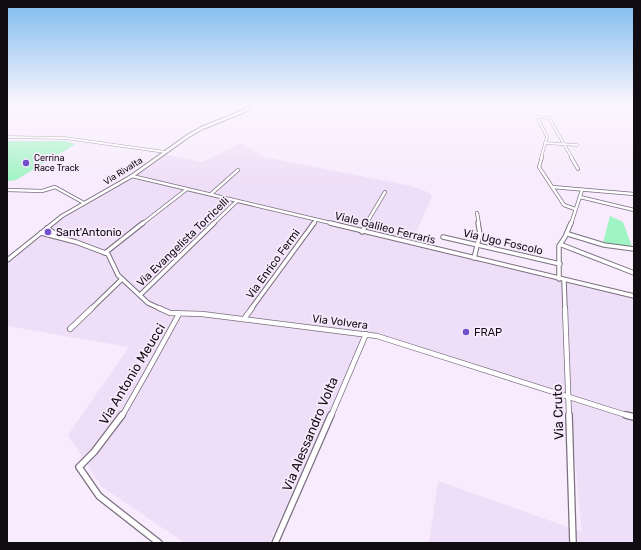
<svg xmlns="http://www.w3.org/2000/svg" width="641" height="550" font-family="Rubik,sans-serif">
<style>
.built{fill:#efdef7}
.green{fill:#9ef4c2}
.lines{fill:none;stroke-linecap:round;stroke-linejoin:round}
.street-far4-casing{stroke:#7a6f7f;stroke-width:3}
.street-far3-casing{stroke:#7a6f7f;stroke-width:4}
.street-far2-casing{stroke:#7a6f7f;stroke-width:5.5}
.street-far1-casing{stroke:#7a6f7f;stroke-width:6}
.street-casing{stroke:#7a6f7f;stroke-width:8}
.secondary-casing{stroke:#7a6f7f;stroke-width:2}
.street-far4{stroke:#fff;stroke-width:2}
.street-far3{stroke:#fff;stroke-width:2.5}
.street-far2{stroke:#fff;stroke-width:3.5}
.street-far1{stroke:#fff;stroke-width:4.5}
.street{stroke:#fff;stroke-width:5.5}
.secondary{fill:#fff;fill-rule:evenodd}
.poi-dot{fill:#7050ca;stroke:#f7ebfd;stroke-width:1.5}
.labels{text-anchor:middle;dominant-baseline:central;stroke-width:3.5;stroke-linejoin:round;paint-order:stroke}
.far-poi-label{font-size:9px;fill:#100c12;stroke:#f7ebfd;text-anchor:start}
.far-street-label{font-size:9px;fill:#100c12;stroke:#f7ebfd}
.street-label{font-size:11px;fill:#100c12;stroke:#f7ebfd}
.poi-label{font-size:11px;fill:#100c12;stroke:#f7ebfd;text-anchor:start}
.near-street-label{font-size:13px;fill:#100c12;stroke:#f7ebfd}
</style>
<rect width="100%" height="100%" fill="#f7ebfd"/>
<path class="built" d="M 241,143 L 264,157 L 412,186 L 430,193 L 432,197 L 411,243 L 634,296 L 634,543 L 429,543 L 438,481 L 582,532 L 569,396 L 366,334 L 269,543 L 185,543 L 102,487 L 68,435 L 129,347 L 7,326 L 7,259 L 73,210 L 132,176 L 162,154 L 202,162 Z"/>
<g class="green">
<path d="M 7,141 L 64,141 L 76,144 L 16,180 L 7,181 Z"/>
<path d="M 610,216 L 623,222 L 632,247 L 603,243 Z"/>
</g>
<g class="lines">
<defs>
<g id="street-far4">
<path d="M 7,137 L 65,138 L 165,152"/>
<path d="M 545,143 L 577,145"/>
<path d="M 541,158 L 547,137 L 537,117 L 549,118 L 572,158"/>
</g>
<g id="street-far3">
<path d="M 542,157 L 539,167 L 564,205 L 575,209"/>
<path d="M 571,157 L 578,169"/>
<path d="M 132,176 L 335,224"/>
<path d="M 552,187 L 634,194"/>
<path d="M 8,190 L 42,191 L 55,187 L 84,203"/>
<path d="M 211,194 L 238,170"/>
<path d="M 580,197 L 634,210"/>
<path d="M 477,213 L 479,224"/>
<path d="M 142,224 L 187,189"/>
<path d="M 213,224 L 237,201"/>
<path d="M 313,224 L 316,220"/>
<path d="M 366,224 L 385,192"/>
<path d="M 571,224 L 582,190"/>
</g>
<g id="street-far2">
<path d="M 330,223 L 634,296"/>
<path d="M 47,228 L 59,236"/>
<path d="M 362,232 L 367,223"/>
<path d="M 41,233 L 76,242 L 108,254 L 118,275 L 148,303 L 161,309"/>
<path d="M 568,234 L 604,245 L 634,249"/>
<path d="M 443,237 L 560,264"/>
<path d="M 562,245 L 634,273"/>
<path d="M 105,253 L 143,223"/>
<path d="M 474,258 L 480,234 L 478,223"/>
<path d="M 559,279 L 559,246 L 565,237 L 571,223"/>
<path d="M 564,280 L 565,309"/>
<path d="M 140,295 L 214,223"/>
<path d="M 91,309 L 122,279"/>
<path d="M 251,309 L 314,223"/>
</g>
<g id="street-far1">
<path d="M 159,308 L 170,313 L 202,314 L 377,336 L 629,416"/>
<path d="M 565,308 L 569,416"/>
<path d="M 244,319 L 252,308"/>
<path d="M 70,329 L 92,308"/>
<path d="M 122,416 L 146,374 L 179,314"/>
<path d="M 331,416 L 366,334"/>
</g>
<g id="street">
<path d="M 122,415 L 94,452 L 79,467 L 99,496 L 159,543"/>
<path d="M 569,415 L 573,543"/>
<path d="M 626,415 L 634,417"/>
<path d="M 275,543 L 331,415"/>
</g>
<path id="secondary" d="M 250,104 L 253,104 L 245,112 L 203,129 L 189,137 L 133,177 L 63,217 L 9,261 L 7,262 L 7,258 L 61,215 L 131,175 L 187,135 L 201,127 L 243,110 Z"/>
</defs>
<use href="#street-far4" class="street-far4-casing"/>
<use href="#street-far3" class="street-far3-casing"/>
<use href="#street-far2" class="street-far2-casing"/>
<use href="#street-far1" class="street-far1-casing"/>
<use href="#street" class="street-casing"/>
<use href="#secondary" class="secondary-casing"/>
<use href="#street-far4" class="street-far4"/>
<use href="#street-far3" class="street-far3"/>
<use href="#street-far2" class="street-far2"/>
<use href="#street-far1" class="street-far1"/>
<use href="#street" class="street"/>
<use href="#secondary" class="secondary"/>
</g>
<linearGradient id="sky" x2="0" y2="1"><stop stop-color="#7dbbee"/><stop offset="0.57" stop-color="#fbf6fe"/><stop offset="1" stop-color="#fbf6fe" stop-opacity="0"/></linearGradient>
<rect width="641" height="182" fill="url(#sky)"/>
<g class="poi-dot">
<circle cx="26" cy="163" r="4"/>
<circle cx="48" cy="232" r="4"/>
<circle cx="466" cy="332" r="4"/>
</g>
<g class="labels">
<g class="far-poi-label">
<text x="34" y="158">Cerrina<tspan x="34" dy="10">Race Track</tspan></text>
</g>
<g class="far-street-label">
<text transform="translate(123 171) rotate(-32)">Via Rivalta</text>
</g>
<g class="street-label">
<text transform="translate(385 228) rotate(14)">Viale Galileo Ferraris</text>
<text transform="translate(183 242) rotate(-44)">Via Evangelista Torricelli</text>
<text transform="translate(503 242) rotate(13)">Via Ugo Foscolo</text>
<text transform="translate(273 264) rotate(-54)">Via Enrico Fermi</text>
<text transform="translate(340 322) rotate(7)">Via Volvera</text>
</g>
<g class="poi-label">
<text x="56" y="232">Sant'Antonio</text>
<text x="474" y="332">FRAP</text>
</g>
<g class="near-street-label">
<text transform="translate(132 374) rotate(-59)">Via Antonio Meucci</text>
<text transform="translate(558 412) rotate(-92)">Via Cruto</text>
<text transform="translate(310 434) rotate(-67)">Via Alessandro Volta</text>
</g>
</g>
<rect width="641" height="550" fill="none" stroke="#100c12" stroke-width="16"/>
</svg>
